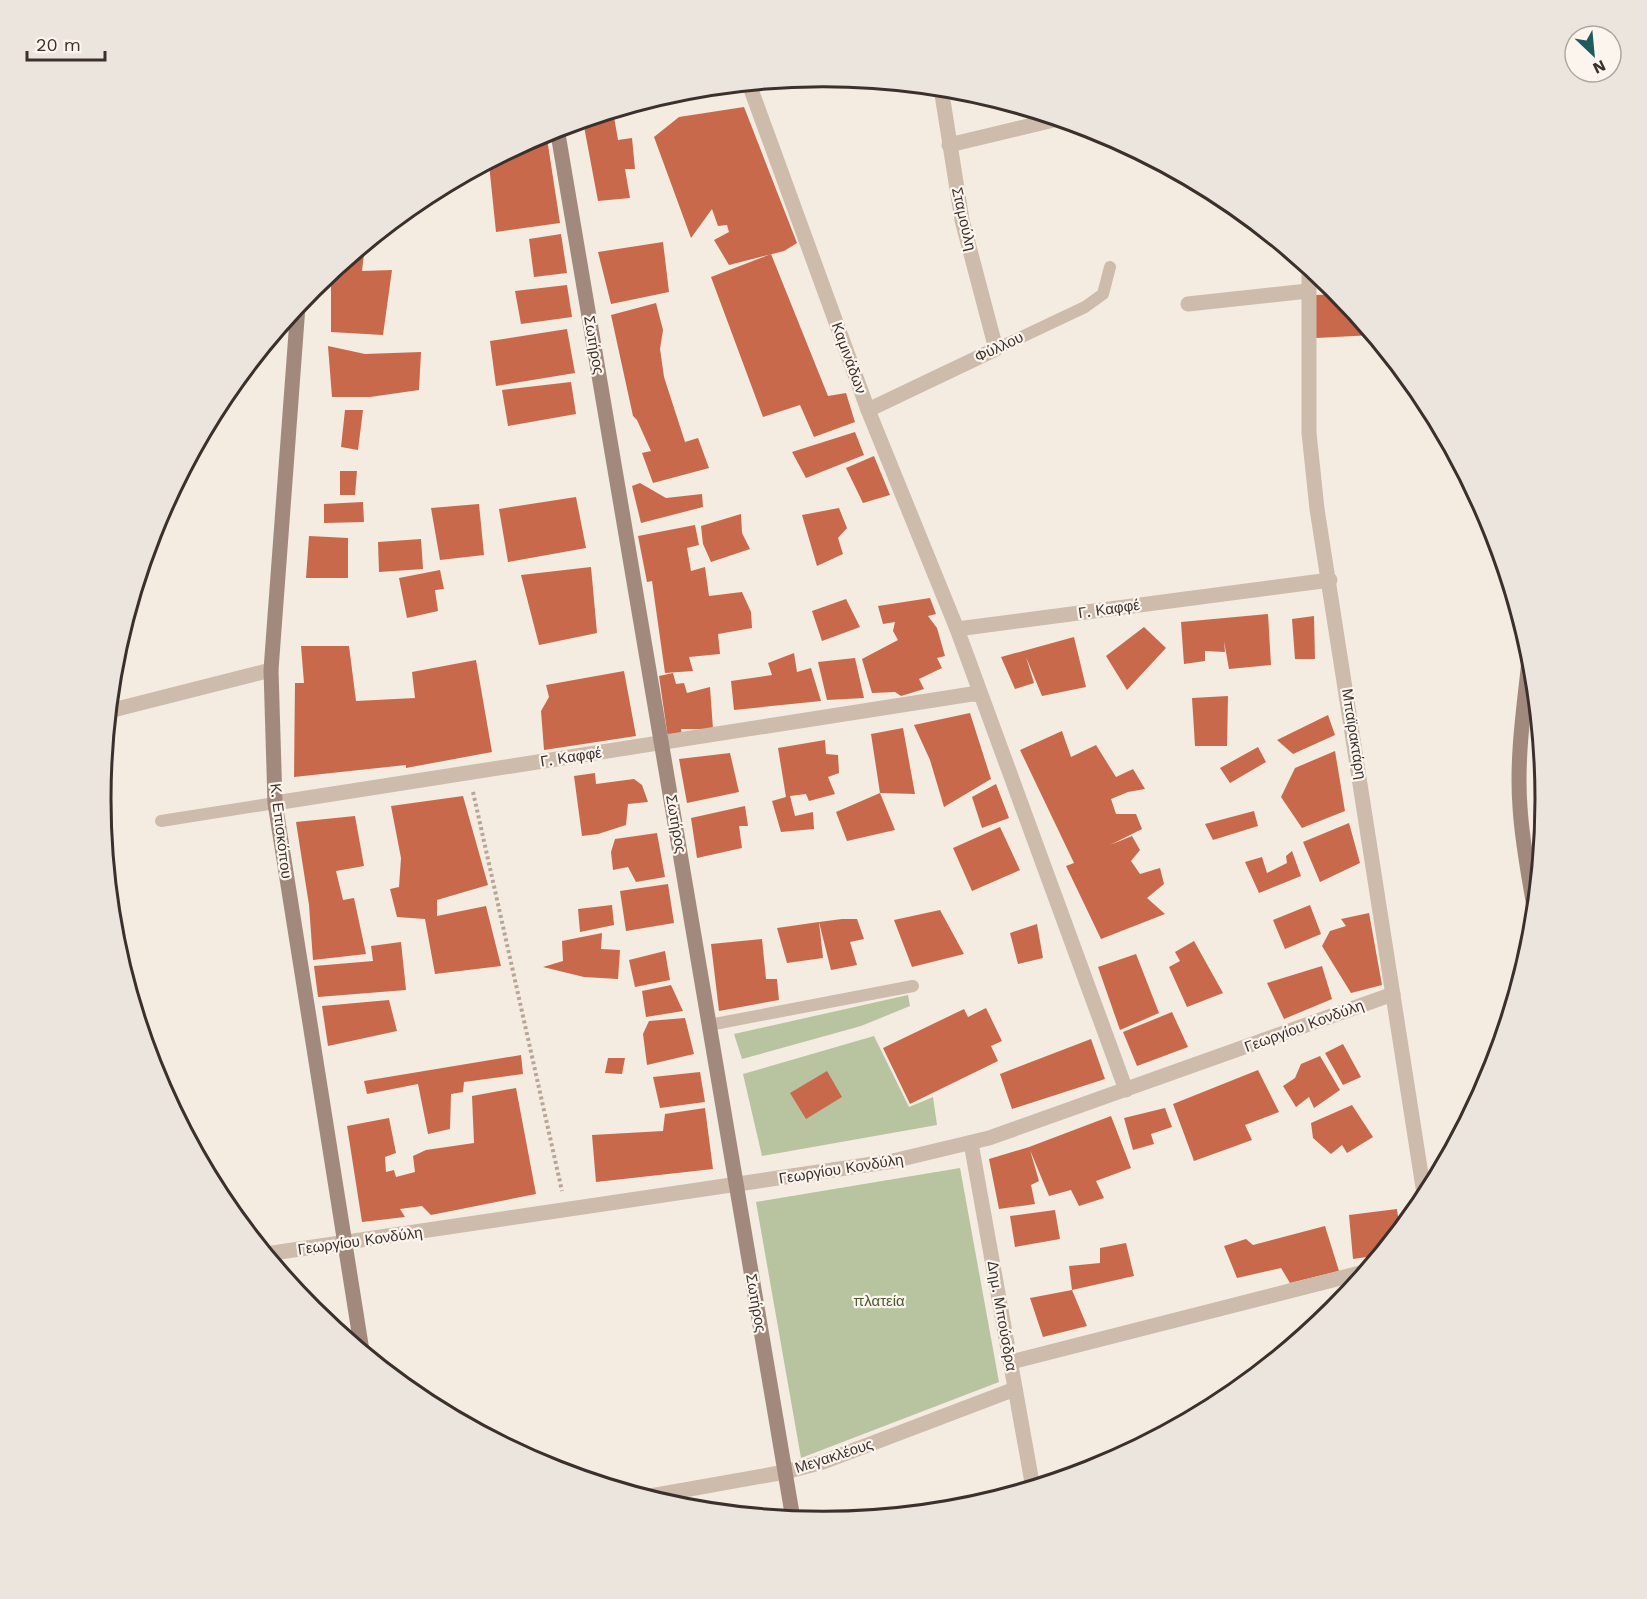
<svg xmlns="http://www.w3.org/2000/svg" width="1647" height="1599" font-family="'Work Sans',sans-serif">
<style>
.green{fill:#b8c4a0}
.building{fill:#c8694b}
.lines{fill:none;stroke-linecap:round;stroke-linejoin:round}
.path{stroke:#b9a596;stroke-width:4;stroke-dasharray:3 3;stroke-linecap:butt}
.lane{stroke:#cdbbac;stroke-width:12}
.street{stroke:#cdbbac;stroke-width:15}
.secondary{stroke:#a18a7d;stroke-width:15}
.labels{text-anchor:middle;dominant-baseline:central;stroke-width:4.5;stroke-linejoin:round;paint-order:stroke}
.street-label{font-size:15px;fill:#3b302b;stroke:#fbf5ee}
.park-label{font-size:15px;fill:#4a5a2e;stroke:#fbf5ee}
.rim{fill:none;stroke:#3b302b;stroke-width:3}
</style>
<rect width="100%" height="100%" fill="#f4ebe1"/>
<g class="green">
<path d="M 908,995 L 910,1006 L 861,1026 L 742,1059 L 734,1034 Z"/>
<path d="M 874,1036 L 909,1107 L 933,1097 L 937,1125 L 762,1156 L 743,1074 Z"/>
<path d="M 960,1168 L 999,1382 L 801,1458 L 756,1202 Z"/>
</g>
<g class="building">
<path d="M 744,107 L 797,243 L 784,251 L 729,265 L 714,240 L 729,232 L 727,225 L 718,226 L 712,209 L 691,238 L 654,137 L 679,117 Z"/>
<path d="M 613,111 L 618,140 L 632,138 L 635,169 L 625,169 L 630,198 L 598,201 L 583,121 Z"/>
<path d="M 546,132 L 560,223 L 496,232 L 489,164 Z"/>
<path d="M 561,234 L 567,273 L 534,277 L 529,239 Z"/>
<path d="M 663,242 L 669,292 L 611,304 L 598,252 Z"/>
<path d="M 365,245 L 362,271 L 392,270 L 383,335 L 331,332 L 331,273 Z"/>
<path d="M 771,254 L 828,396 L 846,393 L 855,422 L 814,437 L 800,405 L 763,417 L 711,277 Z"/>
<path d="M 567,285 L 572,317 L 521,324 L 515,291 Z"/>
<path d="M 1340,294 L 1373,335 L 1316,338 L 1316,295 Z"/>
<path d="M 656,303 L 663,330 L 660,349 L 664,377 L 685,442 L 698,438 L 709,468 L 653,483 L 642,453 L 651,451 L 637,420 L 633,416 L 611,315 Z"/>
<path d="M 567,329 L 575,373 L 496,386 L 490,341 Z"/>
<path d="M 328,346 L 365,354 L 421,352 L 419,390 L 370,397 L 332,397 Z"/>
<path d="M 571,382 L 576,414 L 508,426 L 502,390 Z"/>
<path d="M 345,410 L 363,410 L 358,450 L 341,447 Z"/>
<path d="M 855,432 L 864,455 L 806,478 L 792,452 Z"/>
<path d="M 874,456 L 890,495 L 863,503 L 846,468 Z"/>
<path d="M 340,471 L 357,471 L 355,495 L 340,495 Z"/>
<path d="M 640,483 L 666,498 L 702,494 L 703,507 L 641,523 L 632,486 Z"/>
<path d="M 576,497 L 586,548 L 508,562 L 499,509 Z"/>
<path d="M 363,502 L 364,522 L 324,523 L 324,504 Z"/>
<path d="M 479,504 L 484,555 L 440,560 L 431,508 Z"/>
<path d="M 839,508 L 847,528 L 838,538 L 843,554 L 817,566 L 802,515 Z"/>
<path d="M 741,514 L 742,533 L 750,549 L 711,562 L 703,544 L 701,526 Z"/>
<path d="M 695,525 L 699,545 L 687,548 L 691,571 L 705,567 L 709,596 L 742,592 L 751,612 L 752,628 L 718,634 L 720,654 L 689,657 L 693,671 L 665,673 L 652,581 L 647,582 L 638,536 Z"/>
<path d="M 309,536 L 348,538 L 348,578 L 306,578 Z"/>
<path d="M 421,539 L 423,569 L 379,572 L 378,542 Z"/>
<path d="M 591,567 L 597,633 L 539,645 L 521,575 Z"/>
<path d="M 440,570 L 444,589 L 435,590 L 438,611 L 407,618 L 399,578 Z"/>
<path d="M 930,598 L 936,614 L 928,616 L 937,628 L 945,656 L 937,658 L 942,668 L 919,679 L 924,689 L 901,696 L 895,692 L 872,693 L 862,659 L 898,640 L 893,631 L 895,622 L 883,624 L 878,606 Z"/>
<path d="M 846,599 L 860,627 L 822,641 L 812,611 Z"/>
<path d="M 1268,614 L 1271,665 L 1229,669 L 1224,641 L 1225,652 L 1205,651 L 1205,661 L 1184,664 L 1181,622 Z"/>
<path d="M 1314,616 L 1315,659 L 1295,659 L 1292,619 Z"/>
<path d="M 1144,627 L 1166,648 L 1127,690 L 1106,656 Z"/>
<path d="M 1074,637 L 1086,687 L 1042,696 L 1026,657 L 1034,683 L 1015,689 L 1001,657 Z"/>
<path d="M 301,646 L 349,646 L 356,701 L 415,698 L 412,672 L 476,660 L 492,752 L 406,768 L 406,765 L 294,777 L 295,683 L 304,683 Z"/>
<path d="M 794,653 L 797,672 L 811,668 L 821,701 L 734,710 L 731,681 L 772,675 L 768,663 Z"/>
<path d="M 855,658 L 864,698 L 827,700 L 818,662 Z"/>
<path d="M 624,671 L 636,736 L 544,750 L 541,711 L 549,697 L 546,685 Z"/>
<path d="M 673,673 L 676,684 L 684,683 L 687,693 L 710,687 L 713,729 L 681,729 L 682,736 L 668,738 L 659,676 Z"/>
<path d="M 1228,696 L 1227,746 L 1195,746 L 1192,698 Z"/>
<path d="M 970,713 L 991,779 L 944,807 L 930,760 L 914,725 Z"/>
<path d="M 1328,715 L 1335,735 L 1293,754 L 1277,740 Z"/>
<path d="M 903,728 L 915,794 L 880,793 L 871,734 Z"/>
<path d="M 1062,731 L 1071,757 L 1096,745 L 1116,777 L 1133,769 L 1145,789 L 1128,792 L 1111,799 L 1116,814 L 1136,814 L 1142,829 L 1110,845 L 1132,836 L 1140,850 L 1131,861 L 1140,874 L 1160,868 L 1164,884 L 1147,898 L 1165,914 L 1101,939 L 1066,866 L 1074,863 L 1020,750 Z"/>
<path d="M 825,740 L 826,754 L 838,755 L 839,773 L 828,777 L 835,794 L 809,801 L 806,794 L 790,796 L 795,816 L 813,812 L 814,829 L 781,832 L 772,801 L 786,797 L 778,748 Z"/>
<path d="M 1258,747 L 1266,762 L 1230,783 L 1220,768 Z"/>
<path d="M 1335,751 L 1345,811 L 1302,828 L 1281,797 L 1295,768 Z"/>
<path d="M 730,753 L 739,792 L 687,803 L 679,759 Z"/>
<path d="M 595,773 L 596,784 L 634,779 L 642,785 L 648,802 L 628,804 L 626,825 L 598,834 L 582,836 L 574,776 Z"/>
<path d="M 996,784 L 1009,818 L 982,828 L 972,797 Z"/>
<path d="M 880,793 L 895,830 L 847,841 L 836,812 Z"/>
<path d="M 463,796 L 488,885 L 437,900 L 437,916 L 486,906 L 501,966 L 435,974 L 425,919 L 397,917 L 390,889 L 399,887 L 401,858 L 391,806 Z"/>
<path d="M 745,806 L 748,826 L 739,826 L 742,848 L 697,858 L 691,818 Z"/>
<path d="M 1254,811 L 1258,826 L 1213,840 L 1205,824 Z"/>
<path d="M 355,816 L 364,866 L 336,871 L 343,900 L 354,898 L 366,954 L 313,960 L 309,905 L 296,822 Z"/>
<path d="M 1349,823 L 1360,863 L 1320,882 L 1303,842 Z"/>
<path d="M 1000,827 L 1020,870 L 972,891 L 953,848 Z"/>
<path d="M 657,833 L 665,877 L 636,882 L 628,867 L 613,870 L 611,852 L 615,839 Z"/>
<path d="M 1292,851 L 1301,876 L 1259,893 L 1245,862 L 1262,857 L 1267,873 L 1287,863 L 1286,856 Z"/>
<path d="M 668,884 L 674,923 L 626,931 L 620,891 Z"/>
<path d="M 612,905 L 614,925 L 580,932 L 578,909 Z"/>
<path d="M 1310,905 L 1321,934 L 1285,949 L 1273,920 Z"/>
<path d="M 940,910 L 964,954 L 912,967 L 894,920 Z"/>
<path d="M 1369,913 L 1382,985 L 1351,993 L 1322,946 L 1330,931 L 1346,926 L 1341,919 Z"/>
<path d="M 842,919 L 857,919 L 864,939 L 850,942 L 857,965 L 831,970 L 819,922 Z"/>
<path d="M 819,922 L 823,958 L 787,963 L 777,928 Z"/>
<path d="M 1037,924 L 1043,958 L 1018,964 L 1010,933 Z"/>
<path d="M 602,933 L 601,949 L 620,950 L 618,979 L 584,977 L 543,967 L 563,961 L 562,941 Z"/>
<path d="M 762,939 L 766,979 L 777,979 L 779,1000 L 719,1011 L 711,944 Z"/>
<path d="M 1194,941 L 1223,993 L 1187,1007 L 1169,967 L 1180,961 L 1175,952 Z"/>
<path d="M 401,942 L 406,990 L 318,997 L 314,966 L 373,961 L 371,946 Z"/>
<path d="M 665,951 L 670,980 L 635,987 L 629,960 Z"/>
<path d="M 1136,954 L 1159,1013 L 1120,1030 L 1098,967 Z"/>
<path d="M 1322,966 L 1332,999 L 1284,1019 L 1267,983 Z"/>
<path d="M 671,985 L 683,1011 L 646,1017 L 642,991 Z"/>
<path d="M 389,1000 L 397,1031 L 328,1046 L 322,1006 Z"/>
<path d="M 986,1008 L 1002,1041 L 991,1046 L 998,1061 L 910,1104 L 883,1048 L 964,1009 L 968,1017 Z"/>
<path d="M 1172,1012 L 1188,1047 L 1137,1066 L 1123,1032 Z"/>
<path d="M 685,1018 L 694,1054 L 647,1065 L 643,1034 L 649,1021 Z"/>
<path d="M 1091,1039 L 1105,1079 L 1012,1109 L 1000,1074 Z"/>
<path d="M 1343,1044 L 1361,1077 L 1343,1085 L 1325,1053 Z"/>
<path d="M 521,1055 L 523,1074 L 464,1082 L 463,1092 L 451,1094 L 450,1129 L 428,1134 L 418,1084 L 367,1094 L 364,1081 Z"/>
<path d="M 1320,1056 L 1340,1090 L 1314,1108 L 1309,1097 L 1296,1107 L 1283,1086 L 1295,1078 L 1301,1064 Z"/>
<path d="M 608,1058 L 625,1058 L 622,1074 L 605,1073 Z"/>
<path d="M 1258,1070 L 1279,1112 L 1245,1125 L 1252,1140 L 1194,1161 L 1173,1104 Z"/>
<path d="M 827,1071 L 842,1097 L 806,1119 L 790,1093 Z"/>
<path d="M 700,1072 L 705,1102 L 660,1108 L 653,1077 Z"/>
<path d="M 516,1088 L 536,1194 L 431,1215 L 422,1206 L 400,1209 L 405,1217 L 362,1222 L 347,1126 L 389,1118 L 396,1153 L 385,1157 L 386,1172 L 394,1170 L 396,1177 L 415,1172 L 413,1156 L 426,1150 L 474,1143 L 472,1096 Z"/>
<path d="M 1352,1105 L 1373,1137 L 1347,1153 L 1342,1145 L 1331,1154 L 1313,1138 L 1311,1123 Z"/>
<path d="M 705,1108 L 713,1169 L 596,1182 L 592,1135 L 663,1131 L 665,1114 Z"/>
<path d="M 1165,1108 L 1172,1127 L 1151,1134 L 1154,1144 L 1133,1150 L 1124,1118 Z"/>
<path d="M 1111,1116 L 1131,1168 L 1096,1181 L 1104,1198 L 1079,1206 L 1071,1190 L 1049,1196 L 1030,1150 L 1039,1181 L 1031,1185 L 1035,1204 L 999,1209 L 989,1159 L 1029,1147 Z"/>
<path d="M 1397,1209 L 1400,1232 L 1381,1255 L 1353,1259 L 1349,1215 Z"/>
<path d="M 1055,1210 L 1060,1239 L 1015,1247 L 1010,1216 Z"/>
<path d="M 1325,1226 L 1339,1271 L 1290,1283 L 1281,1268 L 1237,1278 L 1224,1246 L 1246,1239 L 1253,1245 Z"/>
<path d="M 1126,1243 L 1134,1276 L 1072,1290 L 1087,1326 L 1043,1337 L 1030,1298 L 1072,1290 L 1069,1266 L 1100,1263 L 1100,1248 Z"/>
</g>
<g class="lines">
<path class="path" d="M 473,792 L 562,1191"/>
<g class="lane">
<path d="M 996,349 L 1085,307 L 1103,294 L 1110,267"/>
<path d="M 161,821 L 275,803"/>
<path d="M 709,1025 L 913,986"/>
</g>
<g class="street">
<path d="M 749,84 L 868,410 L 957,629"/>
<path d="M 949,145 L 1058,119"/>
<path d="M 1309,267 L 1309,433 L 1317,509 L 1425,1200"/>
<path d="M 1188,304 L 1308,291"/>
<path d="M 868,410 L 996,349 L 962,220 L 941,88"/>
<path d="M 109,711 L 271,670"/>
<path d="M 275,803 L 972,694 L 981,695"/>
<path d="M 1126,1090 L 957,629 L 1330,580"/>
<path d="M 971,1143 L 1033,1488"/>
<path d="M 266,1254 L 893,1161 L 989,1138 L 1393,994"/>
<path d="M 1011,1362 L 1368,1271"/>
<path d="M 645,1497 L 785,1472 L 823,1462 L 1015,1389"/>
</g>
<g class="secondary">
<path d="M 557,128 L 793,1519"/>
<path d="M 298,306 L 271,670 L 275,803 L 362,1351"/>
<path d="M 1530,651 C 1525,702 1516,755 1520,807 C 1522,842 1529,877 1535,912"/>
</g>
</g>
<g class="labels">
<g class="street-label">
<text transform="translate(964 219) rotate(77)">Σταμούλη</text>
<text transform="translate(594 345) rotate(80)">Σωτήρος</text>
<text transform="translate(999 347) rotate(-25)">Φύλλου</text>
<text transform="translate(849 358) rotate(70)">Καμινάδων</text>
<text transform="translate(1109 609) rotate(-8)">Γ. Καφφέ</text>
<text transform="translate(1354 734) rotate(81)">Μπαϊρακτάρη</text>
<text transform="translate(571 757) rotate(-9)">Γ. Καφφέ</text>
<text transform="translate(676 824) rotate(80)">Σωτήρος</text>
<text transform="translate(281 831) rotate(83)">Κ. Επισκόπου</text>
<text transform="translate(1304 1026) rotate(-20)">Γεωργίου Κονδύλη</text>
<text transform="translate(841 1169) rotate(-9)">Γεωργίου Κονδύλη</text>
<text transform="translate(360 1241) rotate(-8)">Γεωργίου Κονδύλη</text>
<text transform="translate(756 1303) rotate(80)">Σωτήρος</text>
<text transform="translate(1002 1316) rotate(80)">Δημ. Μπούσδρα</text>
<text transform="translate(834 1456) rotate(-18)">Μεγακλέους</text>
</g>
<g class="park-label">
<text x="879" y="1301">πλατεία</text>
</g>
</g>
<path d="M0 0H1647V1599H0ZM111 799a712 712 0 1 1 1424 0a712 712 0 1 1-1424 0Z" fill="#ece5de" fill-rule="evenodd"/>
<path class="rim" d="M111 799a712 712 0 1 1 1424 0a712 712 0 1 1-1424 0Z"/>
<g transform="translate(1593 54) rotate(154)"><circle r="28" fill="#fbf5ee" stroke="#aea6a0" stroke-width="1.5"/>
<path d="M0-4.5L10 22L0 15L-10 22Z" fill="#1f5a5e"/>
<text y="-9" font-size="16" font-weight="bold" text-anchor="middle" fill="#3b302b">N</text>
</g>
<path d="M27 51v9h78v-9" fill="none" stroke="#3b302b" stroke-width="3"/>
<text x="36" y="51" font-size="18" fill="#3b302b" stroke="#fbf5ee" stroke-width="4.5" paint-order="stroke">20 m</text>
</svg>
